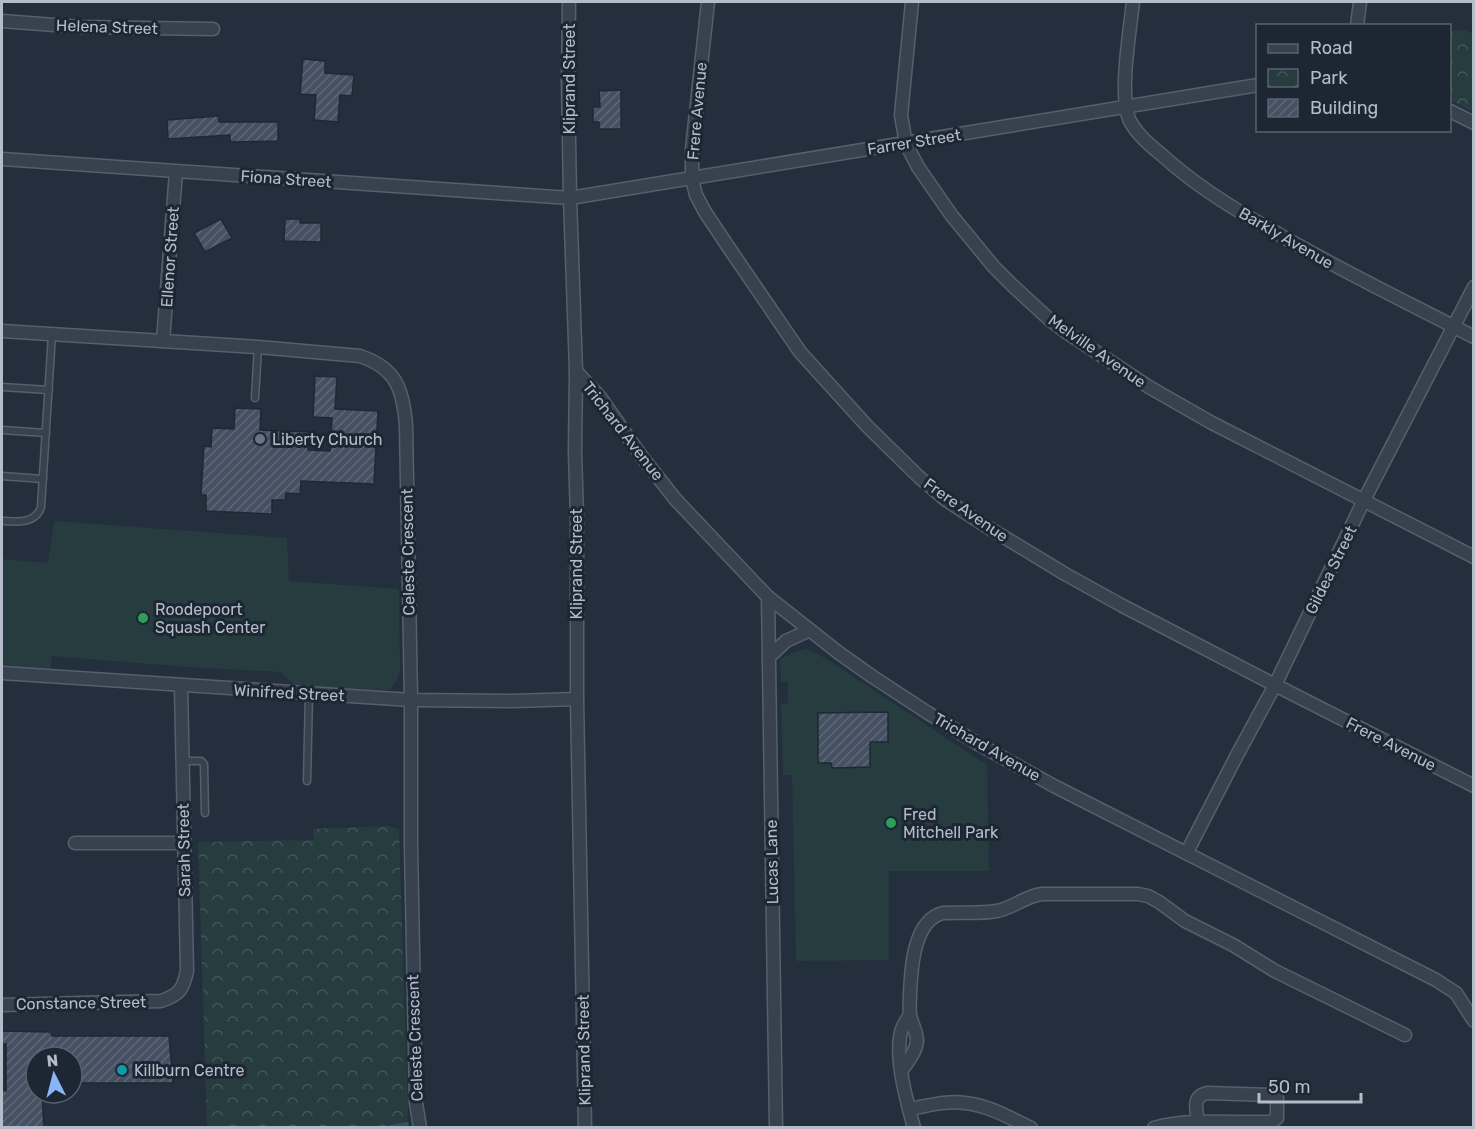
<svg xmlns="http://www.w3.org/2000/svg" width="1475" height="1129" font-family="Rubik,sans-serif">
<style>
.grass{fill:#263c3f}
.park{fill:url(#park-crowns)}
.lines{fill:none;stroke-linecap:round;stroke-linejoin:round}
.stream{stroke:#394c67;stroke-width:4}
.building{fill:url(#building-hatch);stroke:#1f2835;stroke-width:1.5}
.service-casing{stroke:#565f6c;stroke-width:9}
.minor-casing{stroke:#565f6c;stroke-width:15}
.service{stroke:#38414e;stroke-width:6}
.minor{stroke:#38414e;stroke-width:12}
.worship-dot{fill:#6b7280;stroke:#1d2633;stroke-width:2}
.leisure-dot{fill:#2e9e5b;stroke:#1d2633;stroke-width:2}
.culture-dot{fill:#0f9aa8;stroke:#1d2633;stroke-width:2}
.labels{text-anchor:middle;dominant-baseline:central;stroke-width:6;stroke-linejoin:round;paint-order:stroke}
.street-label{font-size:16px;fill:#b4bcc9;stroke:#1d2633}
.poi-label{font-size:16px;fill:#b4bcc9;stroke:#1d2633;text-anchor:start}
</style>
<defs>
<pattern id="park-crowns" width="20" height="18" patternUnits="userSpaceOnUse" patternTransform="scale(1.5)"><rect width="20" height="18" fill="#263c3f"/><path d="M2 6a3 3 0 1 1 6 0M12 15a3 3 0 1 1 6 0" fill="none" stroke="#435659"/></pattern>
<pattern id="building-hatch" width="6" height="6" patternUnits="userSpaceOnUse" patternTransform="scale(1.5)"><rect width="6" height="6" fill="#455162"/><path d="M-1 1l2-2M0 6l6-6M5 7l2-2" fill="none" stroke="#5d6877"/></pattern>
</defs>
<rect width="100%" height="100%" fill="#242f3e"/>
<g class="grass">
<path d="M 54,521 L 287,538 L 289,581 L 399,589 L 400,671 L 396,682 L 389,690 L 303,686 L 294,684 L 280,672 L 187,667 L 52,656 L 50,671 L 2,667 L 2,559 L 48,563 Z"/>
<path d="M 807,649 L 825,658 L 987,765 L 989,871 L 889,871 L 889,960 L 796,961 L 792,775 L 783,775 L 781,704 L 788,703 L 788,682 L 781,682 L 780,659 L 795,652 Z"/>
</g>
<g class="park">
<path d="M 1465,30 L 1473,34 L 1473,112 L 1450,100 L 1450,31 Z"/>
<path d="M 388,826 L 399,829 L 408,1114 L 407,1127 L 207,1127 L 198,842 L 314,840 L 313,829 Z"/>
</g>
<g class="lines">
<path class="stream" d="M 387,1128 L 407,1124"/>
</g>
<g class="building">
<path d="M 303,59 L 325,61 L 325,73 L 354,75 L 352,96 L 340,95 L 338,122 L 314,120 L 316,95 L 300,94 Z"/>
<path d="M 621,90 L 621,129 L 599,129 L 599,122 L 593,122 L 593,107 L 600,107 L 599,91 Z"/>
<path d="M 219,116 L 219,122 L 278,122 L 278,141 L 230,142 L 230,135 L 168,139 L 167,120 Z"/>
<path d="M 221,219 L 232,238 L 205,252 L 194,233 Z"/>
<path d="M 285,219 L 300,219 L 300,223 L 321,223 L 321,242 L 284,241 Z"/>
<path d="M 315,376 L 337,377 L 335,409 L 378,411 L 374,484 L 301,481 L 300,494 L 286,493 L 285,500 L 272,500 L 272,514 L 206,511 L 206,495 L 201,495 L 204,446 L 211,447 L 212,428 L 234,429 L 235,408 L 261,409 L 260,430 L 309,432 L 308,450 L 330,451 L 332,418 L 313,417 Z"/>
<path d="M 888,712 L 888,742 L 870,742 L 870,767 L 832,768 L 831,763 L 818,763 L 818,713 Z"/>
<path d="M 2,1031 L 51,1032 L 52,1036 L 169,1036 L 173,1083 L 72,1083 L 72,1057 L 36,1057 L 36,1093 L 42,1093 L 44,1128 L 2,1128 L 2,1089 L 6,1091 L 6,1044 L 2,1044 Z"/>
</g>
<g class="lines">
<defs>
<g id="service">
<path d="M 2,387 L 49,390"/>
<path d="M 255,398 L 258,347"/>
<path d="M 2,430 L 46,433"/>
<path d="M 2,476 L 43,479"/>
<path d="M 2,521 C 16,522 36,524 41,507 L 52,334"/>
<path d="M 183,761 L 201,761 L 204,764 L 205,813"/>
<path d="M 307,781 L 309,694"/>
</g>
<g id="minor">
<path d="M 569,2 L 568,82 L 570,198 L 576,371 L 575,452 L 577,517 L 577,699 L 585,1128"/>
<path d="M 708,2 L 692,149 L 692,179 L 696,195 L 705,212 L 729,248 L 800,352 L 867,426 L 919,477 L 946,500 L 989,528 L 1065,574 L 1121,605 L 1275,685 L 1474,786"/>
<path d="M 912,2 L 901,115 L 906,144 L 918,167 L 952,216 L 994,267 L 1013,286 L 1050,320 L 1066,332 L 1149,387 L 1212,423 L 1474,557"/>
<path d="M 1133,2 C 1130,31 1119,93 1129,119 C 1136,134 1151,146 1163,156 C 1195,185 1230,207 1268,228 C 1335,268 1405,301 1474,337"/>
<path d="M 2,21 L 81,27 L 213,29"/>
<path d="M 1357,26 L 1360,2"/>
<path d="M 1450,111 L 1474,123"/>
<path d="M 2,159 L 570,198 L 1258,85"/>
<path d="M 2,331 L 258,347 L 360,356 C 396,368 403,389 406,425 L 411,700 L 411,847 L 416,1103 L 420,1128"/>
<path d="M 163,341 L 176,172"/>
<path d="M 576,371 L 600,397 L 642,457 L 676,500 L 768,597 L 839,653 L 873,677 L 928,713 L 980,745 L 1054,786 L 1436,980 L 1456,993 L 1474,1021"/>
<path d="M 768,597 L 776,1128"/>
<path d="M 769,657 L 786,641 L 810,630"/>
<path d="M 2,673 L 411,700 L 513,701 L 577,699"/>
<path d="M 75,843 L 184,843"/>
<path d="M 1187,852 L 1236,757 L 1275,685 L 1364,500 L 1474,287"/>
<path d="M 2,1005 L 161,1001 C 179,995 183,990 187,971 L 181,686"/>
<path d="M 910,1015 C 905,1022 901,1028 900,1037 C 896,1063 907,1102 914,1128"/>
<path d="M 902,1070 C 908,1061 916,1052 917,1041 C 917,1031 911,1023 910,1014 C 909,1008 910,1001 910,995 C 911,970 913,920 943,913 C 960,912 979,914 997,911 C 1013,908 1025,896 1042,894 L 1138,894 L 1148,896 L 1159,902 L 1185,921 L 1233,945 L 1275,971 L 1405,1035"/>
<path d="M 909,1109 C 927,1106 947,1100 965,1103 C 988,1105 1010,1118 1031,1128"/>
<path d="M 1154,1128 C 1186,1118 1237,1123 1271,1122 L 1277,1118 L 1277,1098 L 1271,1095 L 1207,1093 C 1191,1097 1197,1110 1198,1123"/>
</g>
</defs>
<use href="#service" class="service-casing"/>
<use href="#minor" class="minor-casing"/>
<use href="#service" class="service"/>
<use href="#minor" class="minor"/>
</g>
<circle class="worship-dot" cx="260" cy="439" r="6"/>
<g class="leisure-dot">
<circle cx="143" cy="618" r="6"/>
<circle cx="891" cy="823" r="6"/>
</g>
<circle class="culture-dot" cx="122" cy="1070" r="6"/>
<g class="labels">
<g class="street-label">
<text transform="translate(107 27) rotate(2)">Helena Street</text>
<text transform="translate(569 79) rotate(-90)">Kliprand Street</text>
<text transform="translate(697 111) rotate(-85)">Frere Avenue</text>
<text transform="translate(914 142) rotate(-9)">Farrer Street</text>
<text transform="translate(286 179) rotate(4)">Fiona Street</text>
<text transform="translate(1286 238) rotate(30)">Barkly Avenue</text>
<text transform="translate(170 257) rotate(-86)">Ellenor Street</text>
<text transform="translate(1097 351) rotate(35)">Melville Avenue</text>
<text transform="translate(623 431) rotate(52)">Trichard Avenue</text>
<text transform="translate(966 510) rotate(35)">Frere Avenue</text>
<text transform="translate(408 552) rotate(-91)">Celeste Crescent</text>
<text transform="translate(576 564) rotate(-90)">Kliprand Street</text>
<text transform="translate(1331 570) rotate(-64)">Gildea Street</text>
<text transform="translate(289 693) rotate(3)">Winifred Street</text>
<text transform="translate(1391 744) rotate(27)">Frere Avenue</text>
<text transform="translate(987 747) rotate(30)">Trichard Avenue</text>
<text transform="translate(184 850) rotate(-91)">Sarah Street</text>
<text transform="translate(772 862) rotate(-91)">Lucas Lane</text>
<text transform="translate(81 1003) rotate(-1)">Constance Street</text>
<text transform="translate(415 1038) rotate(-92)">Celeste Crescent</text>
<text transform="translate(584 1050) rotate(-91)">Kliprand Street</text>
</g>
<g class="poi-label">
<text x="272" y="439">Liberty Church</text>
<text x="155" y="609">Roodepoort<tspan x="155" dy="18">Squash Center</tspan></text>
<text x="903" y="814">Fred<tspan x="903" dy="18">Mitchell Park</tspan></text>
<text x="134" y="1070">Killburn Centre</text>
</g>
</g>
<rect width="1475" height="1129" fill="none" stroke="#b4bcc9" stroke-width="6"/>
<rect x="1256" y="24" width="195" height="108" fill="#1d2633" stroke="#59626f" stroke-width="1.5"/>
<rect x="1268" y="44" width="30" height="9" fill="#38414e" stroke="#59626f" stroke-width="1.5"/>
<text x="1310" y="54" font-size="18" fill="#b4bcc9">Road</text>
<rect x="1268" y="69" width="30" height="18" fill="url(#park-crowns)" stroke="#59626f" stroke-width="1.5"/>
<text x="1310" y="84" font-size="18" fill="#b4bcc9">Park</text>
<rect x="1268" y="99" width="30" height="18" fill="url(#building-hatch)" stroke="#59626f" stroke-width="1.5"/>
<text x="1310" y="114" font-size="18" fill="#b4bcc9">Building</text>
<g transform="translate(54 1075) rotate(354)"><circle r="28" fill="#1d2633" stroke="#59626f" stroke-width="1.5"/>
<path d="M0-4.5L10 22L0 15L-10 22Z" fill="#8ab4f8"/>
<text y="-9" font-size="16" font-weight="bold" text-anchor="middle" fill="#b4bcc9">N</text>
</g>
<path d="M1259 1093v9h102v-9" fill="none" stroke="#b4bcc9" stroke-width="3"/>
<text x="1268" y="1093" font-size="18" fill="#b4bcc9" stroke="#1d2633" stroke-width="4.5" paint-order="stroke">50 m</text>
</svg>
